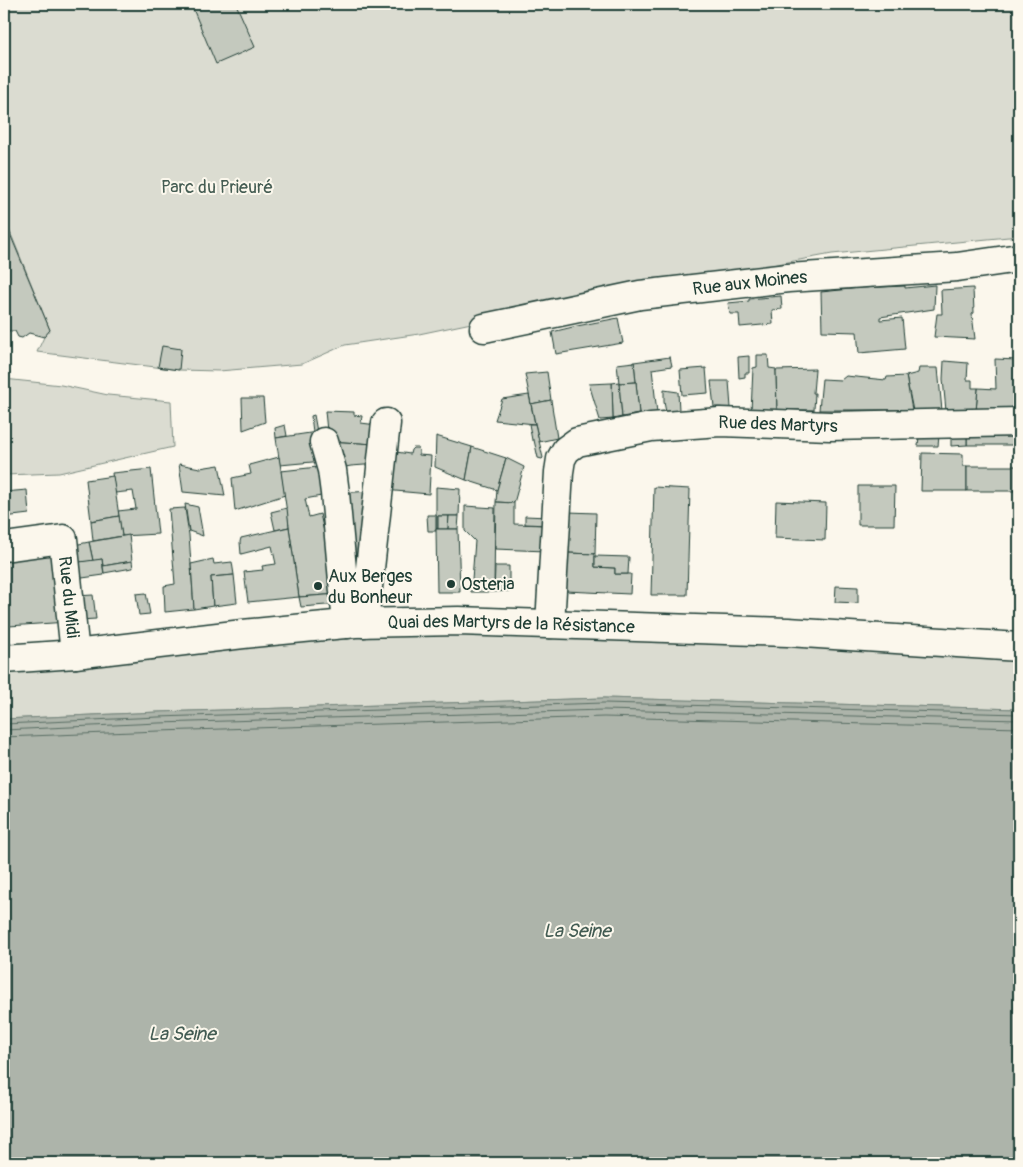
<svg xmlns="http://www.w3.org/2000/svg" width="1023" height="1167" font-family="Pangolin,sans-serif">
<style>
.green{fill:#dbdcd1;stroke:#7d8c82}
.water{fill:#adb4aa;stroke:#74847b}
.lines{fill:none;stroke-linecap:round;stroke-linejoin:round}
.shore{stroke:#586d63;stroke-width:1}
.building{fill:#c4c9be;stroke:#1f3d34}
.minor-casing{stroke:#1f3d34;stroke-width:31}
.minor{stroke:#fbf7ec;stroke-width:28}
.poi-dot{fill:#1f3d34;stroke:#fbf7ec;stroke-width:2}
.labels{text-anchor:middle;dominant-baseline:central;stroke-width:4;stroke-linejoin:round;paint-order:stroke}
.park-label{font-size:18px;fill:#455d53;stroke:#fbf7ec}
.street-label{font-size:18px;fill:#1f3d34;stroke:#fbf7ec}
.poi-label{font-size:18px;fill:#1f3d34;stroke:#fbf7ec;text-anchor:start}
.water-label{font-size:19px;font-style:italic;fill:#425b52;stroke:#fbf7ec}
</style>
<rect width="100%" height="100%" fill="#fbf7ec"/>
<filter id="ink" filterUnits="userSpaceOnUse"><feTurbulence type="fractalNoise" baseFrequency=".02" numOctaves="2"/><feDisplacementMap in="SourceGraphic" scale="10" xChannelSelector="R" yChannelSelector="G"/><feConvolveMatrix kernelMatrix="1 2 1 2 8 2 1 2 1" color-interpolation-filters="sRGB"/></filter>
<g filter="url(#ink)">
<g class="green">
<path d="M 4,4 L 1019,4 L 1019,236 L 832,254 L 576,301 L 419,334 L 345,345 L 302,364 L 219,371 L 179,370 L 37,352 L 44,337 L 50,330 L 6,222 L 4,222 Z"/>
<path d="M 4,379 L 61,385 L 108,395 L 171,401 L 173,447 L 59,473 L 4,475 Z"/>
<path d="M 404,631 L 541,632 L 1019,657 L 1019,709 L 604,698 L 158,712 L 4,719 L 4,666 Z"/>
</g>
<path class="water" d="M 604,698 L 1019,709 L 1019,1163 L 4,1163 L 4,719 L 158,712 Z"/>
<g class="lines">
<g class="shore">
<path d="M 4,724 L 158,717 L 604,703 L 1019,714"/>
<path d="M 4,730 L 158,723 L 604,710 L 1019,720"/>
<path d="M 4,737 L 159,731 L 604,717 L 1019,728"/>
</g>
</g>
<g class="building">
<path d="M 191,4 L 236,4 L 255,47 L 216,64 Z"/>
<path d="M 4,222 L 5,222 L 50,330 L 44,337 L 29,333 L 22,338 L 18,337 L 15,331 L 4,331 Z"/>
<path d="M 935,285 L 934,309 L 880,317 L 880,320 L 902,318 L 905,349 L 859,353 L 857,332 L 822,331 L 821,292 L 860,288 L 904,286 L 905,286 L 905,288 Z"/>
<path d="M 973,288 L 974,313 L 972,314 L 975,339 L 934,337 L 937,314 L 942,314 L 941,290 Z"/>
<path d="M 781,296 L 782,309 L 772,310 L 773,324 L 740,327 L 739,314 L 730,314 L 728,303 L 749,301 L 749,299 Z"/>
<path d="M 618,318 L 623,343 L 556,354 L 552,332 L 577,326 Z"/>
<path d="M 162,346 L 181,349 L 179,370 L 158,367 Z"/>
<path d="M 757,355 L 768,355 L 769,368 L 776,369 L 777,414 L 751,412 L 753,368 L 757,367 Z"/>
<path d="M 749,356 L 749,373 L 745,373 L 745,377 L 739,378 L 738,357 Z"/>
<path d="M 670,357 L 672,366 L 652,369 L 657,413 L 639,414 L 634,362 Z"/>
<path d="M 995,359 L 1017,360 L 1018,381 L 1019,381 L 1019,411 L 976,411 L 978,388 L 996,389 Z"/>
<path d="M 944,361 L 968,363 L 967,380 L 972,380 L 972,388 L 978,388 L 976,411 L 946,411 L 943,379 Z"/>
<path d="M 634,362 L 636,382 L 619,383 L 617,364 Z"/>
<rect x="1018" y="363" width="1" height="18"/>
<path d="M 706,368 L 708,393 L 682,395 L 680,370 Z"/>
<path d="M 919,368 L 938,368 L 942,411 L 913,411 L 906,376 L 918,373 Z"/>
<path d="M 815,369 L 813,393 L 815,393 L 814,410 L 777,410 L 776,370 Z"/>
<path d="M 547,372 L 551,400 L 531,404 L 525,374 Z"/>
<path d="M 846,376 L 886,380 L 887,377 L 906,376 L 912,410 L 819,410 L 822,379 L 841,380 Z"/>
<path d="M 711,381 L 729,381 L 731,408 L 714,407 Z"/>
<path d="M 619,382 L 622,417 L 613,419 L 612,383 Z"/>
<path d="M 636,382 L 639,414 L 622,417 L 619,383 Z"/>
<path d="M 612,383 L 613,419 L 600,420 L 589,384 Z"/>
<path d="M 664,390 L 678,392 L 679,410 L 666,412 L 664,402 Z"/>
<path d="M 529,395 L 535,424 L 495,420 L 502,399 Z"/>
<path d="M 242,398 L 263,398 L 265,422 L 243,430 Z"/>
<path d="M 551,400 L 557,438 L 539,442 L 531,404 Z"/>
<path d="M 325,411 L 354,412 L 354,415 L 362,416 L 361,423 L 377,425 L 374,444 L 328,441 Z"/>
<path d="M 314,415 L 317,432 L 313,432 L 311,416 Z"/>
<path d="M 529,424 L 535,424 L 543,458 L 542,459 L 538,458 L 534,440 L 532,440 Z"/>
<path d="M 285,425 L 287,436 L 276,438 L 275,428 Z"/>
<path d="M 317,432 L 323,461 L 280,465 L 276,438 Z"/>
<path d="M 1019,433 L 1019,445 L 967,445 L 967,434 Z"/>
<path d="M 951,434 L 967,434 L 967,445 L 951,446 Z"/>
<path d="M 436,436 L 472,447 L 466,480 L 435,467 Z"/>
<path d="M 919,436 L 939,436 L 938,446 L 918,446 Z"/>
<path d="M 328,441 L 374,444 L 378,464 L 351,466 L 335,469 Z"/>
<path d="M 472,447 L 506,458 L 497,490 L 466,480 Z"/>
<path d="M 413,448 L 418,448 L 419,451 L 419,455 L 431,456 L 429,494 L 384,490 L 389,451 L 410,454 L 411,450 Z"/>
<path d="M 922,453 L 963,454 L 963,466 L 967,466 L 967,491 L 921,491 Z"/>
<path d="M 279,457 L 285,495 L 235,511 L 232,478 L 251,474 L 249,465 Z"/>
<path d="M 506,458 L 524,467 L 514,503 L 496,502 L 497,490 Z"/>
<path d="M 179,464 L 200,468 L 219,465 L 225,496 L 183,492 Z"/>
<path d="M 327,466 L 332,494 L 305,499 L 309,517 L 320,514 L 338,594 L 299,597 L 281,471 Z"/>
<rect x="967" y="466" width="52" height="25"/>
<path d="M 151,469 L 158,534 L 122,536 L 118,511 L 136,509 L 133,491 L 115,493 L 112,473 Z"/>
<path d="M 113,476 L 119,516 L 91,521 L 86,480 Z"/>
<path d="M 858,486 L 895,486 L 894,525 L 858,525 Z"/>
<path d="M 436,487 L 460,489 L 459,516 L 438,516 L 438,529 L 436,529 Z"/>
<path d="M 654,487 L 690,489 L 687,595 L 651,595 Z"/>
<path d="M 27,490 L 29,514 L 4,517 L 4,492 Z"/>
<path d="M 372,491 L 364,565 L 346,565 L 338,493 Z"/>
<path d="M 776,501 L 826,503 L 825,540 L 775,538 Z"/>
<path d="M 496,502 L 514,503 L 514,524 L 548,525 L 546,551 L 495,549 Z"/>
<path d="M 185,504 L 198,507 L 203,536 L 189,531 Z"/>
<path d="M 465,506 L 495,508 L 494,592 L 471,592 L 475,541 L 465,531 Z"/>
<path d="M 185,508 L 189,535 L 194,609 L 165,612 L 164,586 L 175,584 L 169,509 Z"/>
<path d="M 287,508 L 289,527 L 275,530 L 271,512 Z"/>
<path d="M 568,512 L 596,513 L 595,554 L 567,553 Z"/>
<path d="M 427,515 L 436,515 L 436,531 L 428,531 Z"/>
<path d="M 119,516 L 122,536 L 93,541 L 91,521 Z"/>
<path d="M 438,516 L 449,516 L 448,529 L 438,529 Z"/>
<path d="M 449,516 L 459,516 L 458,529 L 448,529 Z"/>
<path d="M 525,516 L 548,517 L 548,525 L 525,524 Z"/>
<path d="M 289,527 L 299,597 L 248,602 L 244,572 L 263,570 L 262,566 L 276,564 L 272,546 L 241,554 L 240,542 L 241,538 Z"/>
<path d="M 436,529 L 458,529 L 460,592 L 437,592 Z"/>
<path d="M 129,535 L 132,561 L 103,566 L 102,559 L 93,561 L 89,542 Z"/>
<path d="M 89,542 L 93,561 L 72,563 L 69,546 Z"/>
<path d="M 46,549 L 58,558 L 67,622 L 9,626 L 4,584 L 4,555 Z"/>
<path d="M 567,553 L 595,554 L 595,567 L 615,568 L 615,574 L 631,574 L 630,594 L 566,591 Z"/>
<path d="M 595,556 L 629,557 L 628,574 L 615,574 L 615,568 L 595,567 Z"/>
<path d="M 102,559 L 104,575 L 75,579 L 72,563 Z"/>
<path d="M 213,559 L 214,564 L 232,562 L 234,575 L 211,577 L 213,606 L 194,609 L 191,564 Z"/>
<path d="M 132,561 L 133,568 L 132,568 L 104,573 L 103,566 Z"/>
<path d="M 495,566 L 509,566 L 509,591 L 494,592 Z"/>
<path d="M 234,575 L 237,603 L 213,606 L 211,577 Z"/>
<path d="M 836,586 L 858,587 L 858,603 L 835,602 Z"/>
<path d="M 146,593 L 150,614 L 139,615 L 136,594 Z"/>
<path d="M 338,594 L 339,604 L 301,607 L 299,597 Z"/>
<path d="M 93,595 L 96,619 L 80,620 L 77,596 Z"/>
</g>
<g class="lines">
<defs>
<g id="minor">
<path id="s1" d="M 484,328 L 640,295 L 788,278 L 957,267 L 1019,258"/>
<path d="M 324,442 L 332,470 L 335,493 L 347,624"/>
<path id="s2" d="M 4,547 L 63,539 L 75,654"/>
<path d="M 364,623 L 386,423"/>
<path id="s3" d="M 550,624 L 559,472 L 561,459 L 566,450 L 577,442 L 651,427 L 720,422 L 830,426 L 1019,422"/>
<path id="s4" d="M 4,659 L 75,654 L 243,634 L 355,623 L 459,621 L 788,632 L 1019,647"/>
</g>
</defs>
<use href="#minor" class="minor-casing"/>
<use href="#minor" class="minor"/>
</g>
</g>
<g class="poi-dot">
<circle cx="451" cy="584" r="5"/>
<circle cx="318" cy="586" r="5"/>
</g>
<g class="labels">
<g class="park-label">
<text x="217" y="187">Parc du Prieuré</text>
</g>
<g class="street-label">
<text stroke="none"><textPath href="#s1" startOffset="270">Rue aux Moines</textPath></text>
<text stroke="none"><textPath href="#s3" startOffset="392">Rue des Martyrs</textPath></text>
<text stroke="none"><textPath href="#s2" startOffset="118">Rue du Midi</textPath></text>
<text stroke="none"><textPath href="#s4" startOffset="509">Quai des Martyrs de la Résistance</textPath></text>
</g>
<g class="poi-label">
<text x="328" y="576">Aux Berges<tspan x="328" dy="21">du Bonheur</tspan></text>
<text x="461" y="584">Osteria</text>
</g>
<g class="water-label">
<text x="577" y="931">La Seine</text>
<text x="182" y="1034">La Seine</text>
</g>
</g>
<rect width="1023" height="1167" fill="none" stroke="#fbf7ec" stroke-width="20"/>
<rect x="10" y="10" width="1003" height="1147" fill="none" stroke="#1f3d34" stroke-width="2" filter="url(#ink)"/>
</svg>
